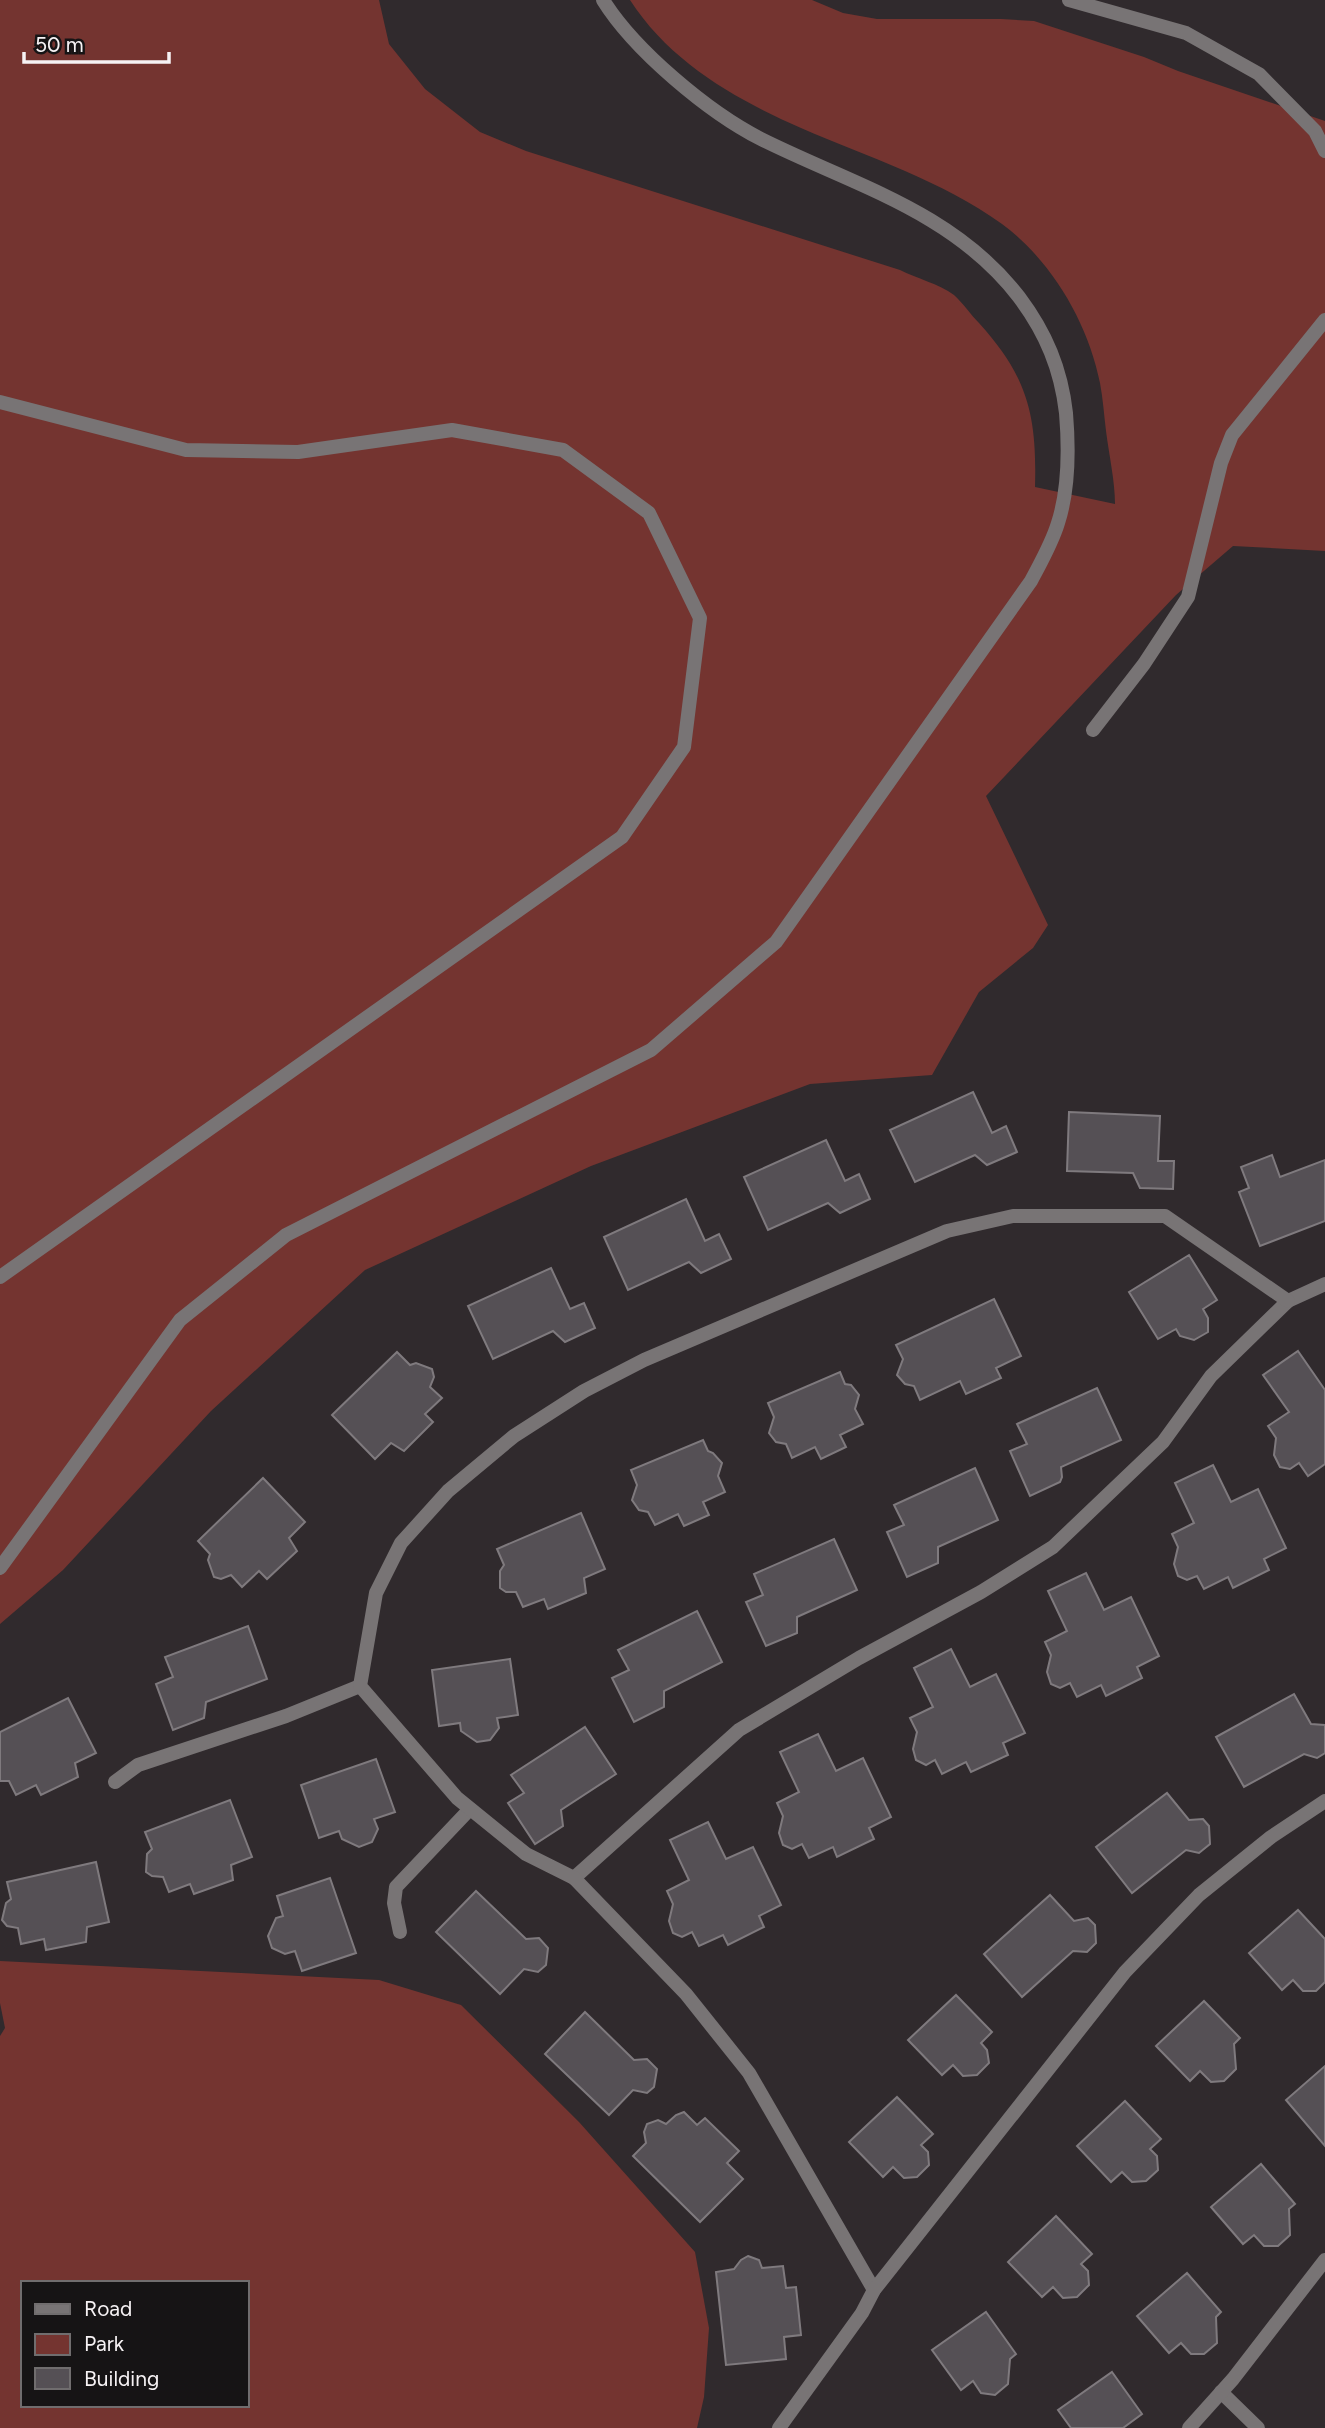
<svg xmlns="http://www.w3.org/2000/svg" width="1325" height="2428" font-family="Figtree,sans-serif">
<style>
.green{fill:#743430;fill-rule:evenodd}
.building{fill:#555055;stroke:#7f7a7e;stroke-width:2}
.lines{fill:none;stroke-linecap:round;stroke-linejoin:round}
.minor{stroke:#787475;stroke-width:14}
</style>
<rect width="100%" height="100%" fill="#302a2d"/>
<g class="green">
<path d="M 0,0 L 379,0 L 389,44 L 425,89 L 480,132 L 526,151 L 900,270 C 916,278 939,284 954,295 C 963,303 971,315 979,323 C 1028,377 1037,416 1035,487 L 1115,504 C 1115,481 1109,455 1106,431 C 1104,415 1103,399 1100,383 C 1088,323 1052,261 1002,224 C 943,181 868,157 801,128 C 735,99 670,62 630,0 L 812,0 L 843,13 L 877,19 L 1001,19 L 1034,21 L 1144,57 L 1178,71 L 1325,121 L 1325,551 L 1233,546 L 1176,595 L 986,796 L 1048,925 L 1033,948 L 979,992 L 932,1075 L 810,1084 L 591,1166 L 365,1270 L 211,1411 L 63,1570 L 0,1624 Z"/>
<path d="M 0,1961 L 379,1980 L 461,2005 L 579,2122 L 695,2252 L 709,2328 L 704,2397 L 697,2428 L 0,2428 L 0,2036 L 5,2028 L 0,2003 ZM 23,2283 L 247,2283 L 247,2405 L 23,2405 Z"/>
</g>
<g class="building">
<path d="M 973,1092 L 992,1133 L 1006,1126 L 1017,1152 L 987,1165 L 975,1155 L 915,1182 L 890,1130 Z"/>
<path d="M 1069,1112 L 1160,1116 L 1158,1161 L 1174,1161 L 1173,1189 L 1140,1188 L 1133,1173 L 1067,1171 Z"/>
<path d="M 826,1140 L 845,1181 L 859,1174 L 870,1199 L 840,1213 L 828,1203 L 768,1230 L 744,1177 Z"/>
<path d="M 1272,1155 L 1280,1177 L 1325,1160 L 1325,1221 L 1260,1246 L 1239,1192 L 1249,1188 L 1241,1167 Z"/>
<path d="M 686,1199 L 705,1241 L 719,1234 L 731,1259 L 701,1273 L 689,1262 L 628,1290 L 604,1237 Z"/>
<path d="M 1189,1255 L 1217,1300 L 1203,1309 L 1208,1318 L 1208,1332 L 1194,1340 L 1180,1336 L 1176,1329 L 1158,1339 L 1129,1292 Z"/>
<path d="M 551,1268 L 570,1309 L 584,1303 L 595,1328 L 565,1342 L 553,1331 L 493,1359 L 468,1306 Z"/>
<path d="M 994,1299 L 1021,1356 L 996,1368 L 1001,1378 L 966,1394 L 960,1381 L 920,1400 L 914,1386 L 905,1384 L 897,1375 L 903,1359 L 896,1345 Z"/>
<path d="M 1298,1351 L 1325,1390 L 1325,1464 L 1308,1476 L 1299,1463 L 1290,1469 L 1280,1467 L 1274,1455 L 1276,1438 L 1268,1426 L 1289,1412 L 1263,1375 Z"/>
<path d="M 397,1352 L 410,1365 L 416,1363 L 432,1369 L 434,1377 L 430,1387 L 442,1398 L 425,1414 L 433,1422 L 404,1451 L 391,1443 L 375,1459 L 332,1415 Z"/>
<path d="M 840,1372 L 845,1384 L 851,1385 L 859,1395 L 855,1409 L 863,1424 L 840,1435 L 846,1447 L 821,1459 L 815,1447 L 792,1458 L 786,1444 L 776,1442 L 769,1433 L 774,1417 L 768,1403 Z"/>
<path d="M 1097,1388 L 1121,1440 L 1061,1467 L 1062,1477 L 1060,1482 L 1030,1496 L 1010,1451 L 1027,1444 L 1017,1424 Z"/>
<path d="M 703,1440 L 708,1451 L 713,1453 L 722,1463 L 718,1476 L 725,1492 L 703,1502 L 709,1515 L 684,1526 L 678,1514 L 655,1525 L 648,1512 L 639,1510 L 632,1500 L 637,1485 L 631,1470 Z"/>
<path d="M 1213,1465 L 1231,1502 L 1258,1489 L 1286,1548 L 1264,1559 L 1269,1570 L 1233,1588 L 1228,1577 L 1204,1589 L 1197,1576 L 1187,1580 L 1178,1576 L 1174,1564 L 1178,1547 L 1172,1534 L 1194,1523 L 1175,1483 Z"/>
<path d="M 975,1468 L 998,1520 L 938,1547 L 938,1563 L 907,1577 L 887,1532 L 904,1525 L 894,1505 Z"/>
<path d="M 263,1478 L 305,1522 L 289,1538 L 297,1551 L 267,1579 L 259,1571 L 242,1587 L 231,1575 L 221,1579 L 214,1577 L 208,1560 L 210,1554 L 198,1541 Z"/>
<path d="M 581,1513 L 605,1569 L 584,1578 L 586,1593 L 548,1609 L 544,1599 L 523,1607 L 516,1592 L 506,1592 L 500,1588 L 500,1571 L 504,1565 L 497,1549 Z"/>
<path d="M 834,1539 L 857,1590 L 797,1617 L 797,1633 L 766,1646 L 746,1602 L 763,1595 L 754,1574 Z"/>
<path d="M 1086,1573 L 1104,1610 L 1131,1597 L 1159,1656 L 1137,1667 L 1142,1678 L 1106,1696 L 1101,1685 L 1077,1697 L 1070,1683 L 1060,1688 L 1051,1684 L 1047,1672 L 1051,1655 L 1045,1642 L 1067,1631 L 1048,1591 Z"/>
<path d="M 697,1611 L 722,1662 L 664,1691 L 664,1707 L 634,1722 L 612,1678 L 629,1670 L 618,1650 Z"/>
<path d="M 248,1626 L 267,1679 L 206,1702 L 204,1718 L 173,1730 L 156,1684 L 173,1677 L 165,1657 Z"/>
<path d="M 951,1649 L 970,1687 L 996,1674 L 1025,1733 L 1003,1743 L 1008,1755 L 971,1772 L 966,1762 L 942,1774 L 935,1760 L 926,1765 L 916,1760 L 913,1749 L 917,1732 L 910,1718 L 933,1707 L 914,1668 Z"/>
<path d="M 510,1659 L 518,1715 L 497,1718 L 499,1728 L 490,1740 L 477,1742 L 461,1731 L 460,1723 L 439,1726 L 432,1670 Z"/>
<path d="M 1294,1694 L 1311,1724 L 1325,1725 L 1325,1753 L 1317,1758 L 1304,1754 L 1244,1787 L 1216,1737 Z"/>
<path d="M 68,1698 L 96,1753 L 75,1763 L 78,1777 L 41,1795 L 36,1785 L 16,1795 L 9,1781 L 0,1781 L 0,1732 Z"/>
<path d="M 585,1727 L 616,1774 L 561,1810 L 563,1826 L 535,1844 L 508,1803 L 524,1793 L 511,1775 Z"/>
<path d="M 818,1734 L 836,1771 L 863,1758 L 891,1817 L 869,1828 L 874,1839 L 837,1857 L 833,1847 L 809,1858 L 802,1844 L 792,1849 L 783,1845 L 779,1833 L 783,1816 L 777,1803 L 799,1792 L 780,1752 Z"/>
<path d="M 376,1759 L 395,1812 L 374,1819 L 378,1829 L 372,1842 L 359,1847 L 342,1839 L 339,1831 L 319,1838 L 301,1785 Z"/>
<path d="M 1167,1793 L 1189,1820 L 1203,1819 L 1209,1826 L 1210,1844 L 1199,1853 L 1186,1850 L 1132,1893 L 1096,1847 Z"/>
<path d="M 230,1800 L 252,1857 L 231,1865 L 233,1880 L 194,1894 L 190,1884 L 169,1892 L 163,1877 L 152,1876 L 146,1872 L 147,1854 L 152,1849 L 145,1832 Z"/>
<path d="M 708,1822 L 726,1859 L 753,1847 L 781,1905 L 759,1916 L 764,1927 L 728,1945 L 723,1935 L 699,1946 L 692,1932 L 682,1937 L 673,1933 L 669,1921 L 673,1904 L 667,1891 L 689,1880 L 670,1840 Z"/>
<path d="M 96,1862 L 109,1922 L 87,1927 L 86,1942 L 46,1950 L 44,1939 L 21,1944 L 18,1928 L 7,1926 L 2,1920 L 6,1903 L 11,1899 L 7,1882 Z"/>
<path d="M 330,1878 L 356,1953 L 302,1971 L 295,1951 L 285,1954 L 272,1948 L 268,1936 L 276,1918 L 283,1916 L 277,1896 Z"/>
<path d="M 476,1891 L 526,1939 L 539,1938 L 548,1948 L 546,1965 L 538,1972 L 524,1969 L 500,1994 L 436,1932 Z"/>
<path d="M 1050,1895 L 1074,1921 L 1088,1918 L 1095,1925 L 1096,1943 L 1087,1952 L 1073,1951 L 1022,1997 L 984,1954 Z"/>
<path d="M 1298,1910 L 1325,1939 L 1325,1982 L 1316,1991 L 1303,1991 L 1293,1980 L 1282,1990 L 1249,1953 Z"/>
<path d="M 956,1995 L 992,2032 L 981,2043 L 987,2050 L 989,2063 L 977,2075 L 963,2076 L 953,2065 L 942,2075 L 908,2040 Z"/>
<path d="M 1204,2001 L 1240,2038 L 1234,2044 L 1236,2069 L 1224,2081 L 1211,2082 L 1200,2071 L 1190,2081 L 1156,2046 Z"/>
<path d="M 585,2012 L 634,2060 L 647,2059 L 657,2069 L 654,2087 L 647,2093 L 633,2090 L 609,2115 L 545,2054 Z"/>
<path d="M 1325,2066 L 1325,2146 L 1286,2100 Z"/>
<path d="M 897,2097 L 933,2134 L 921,2145 L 928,2152 L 929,2165 L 917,2177 L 904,2178 L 893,2167 L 883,2177 L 849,2142 Z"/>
<path d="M 1125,2101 L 1161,2139 L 1150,2149 L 1157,2156 L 1158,2170 L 1146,2181 L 1132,2182 L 1122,2172 L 1111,2182 L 1077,2146 Z"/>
<path d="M 684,2112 L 697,2125 L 705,2118 L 739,2151 L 727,2163 L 743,2179 L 700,2222 L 633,2156 L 646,2143 L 644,2132 L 647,2124 L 658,2120 L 666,2124 L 676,2115 Z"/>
<path d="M 1261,2164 L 1295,2204 L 1289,2209 L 1290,2235 L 1278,2246 L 1264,2246 L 1254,2235 L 1243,2244 L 1211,2207 Z"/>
<path d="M 1056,2216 L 1092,2254 L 1081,2264 L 1088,2271 L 1089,2285 L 1077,2297 L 1063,2298 L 1053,2287 L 1042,2297 L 1008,2262 Z"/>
<path d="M 748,2256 L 759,2260 L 762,2268 L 783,2266 L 786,2288 L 796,2287 L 801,2335 L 784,2337 L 786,2359 L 726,2365 L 716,2272 L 734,2269 L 741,2260 Z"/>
<path d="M 1187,2273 L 1221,2312 L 1216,2317 L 1217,2343 L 1204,2354 L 1191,2354 L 1181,2343 L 1169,2353 L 1137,2316 Z"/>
<path d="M 986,2312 L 1016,2354 L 1010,2359 L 1008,2384 L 995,2395 L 981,2393 L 973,2381 L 961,2390 L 932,2350 Z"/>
<path d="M 1112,2372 L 1142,2414 L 1123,2428 L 1071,2428 L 1058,2410 Z"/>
</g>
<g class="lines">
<g class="minor">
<path d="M 1069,0 L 1186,33 L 1259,74 L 1315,131 L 1325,151"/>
<path d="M 0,402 L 186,450 L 298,452 L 452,430 L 563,450 L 649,513 L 700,618 L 684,747 L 622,837 L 0,1277"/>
<path d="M 1093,730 L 1144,664 L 1188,597 L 1221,463 L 1232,435 L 1325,320"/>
<path d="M 0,1568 L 180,1320 L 286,1235 L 651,1050 L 776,942 L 1031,581 C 1041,562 1052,543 1058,523 C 1069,489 1069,449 1066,413 C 1061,369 1046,333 1019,297 C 953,211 853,185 761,139 C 708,112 634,50 603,0"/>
<path d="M 115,1782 L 138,1765 L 286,1716 L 360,1686"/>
<path d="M 574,1878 L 739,1730 L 859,1658 L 981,1592 L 1053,1547 L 1163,1442 L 1211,1376 L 1288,1301 L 1325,1284"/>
<path d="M 400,1932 L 394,1903 L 396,1887 L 470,1809"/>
<path d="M 874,2290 L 749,2073 L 686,1994 L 574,1878 L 526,1854 L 457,1798 L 360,1686 L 376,1593 L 401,1543 L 448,1491 L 514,1436 L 584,1391 L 644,1360 L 947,1231 L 1013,1216 L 1165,1216 L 1288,1301"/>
<path d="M 1221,2392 L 1258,2428"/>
<path d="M 779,2428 L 862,2313 L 874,2290 L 1125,1972 L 1199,1895 L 1271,1837 L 1325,1801"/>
<path d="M 1189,2428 L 1233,2379 L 1325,2260"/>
</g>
</g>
<rect x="21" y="2281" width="228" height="126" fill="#161415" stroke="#706d6e" stroke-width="2"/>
<rect x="35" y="2304" width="35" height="10" fill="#787475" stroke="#706d6e" stroke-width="2"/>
<text x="84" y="2316" font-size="21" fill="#f6f2f4">Road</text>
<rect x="35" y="2334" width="35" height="21" fill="#743430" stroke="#706d6e" stroke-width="2"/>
<text x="84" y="2351" font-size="21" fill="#f6f2f4">Park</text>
<rect x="35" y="2368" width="35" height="21" fill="#555055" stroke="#706d6e" stroke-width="2"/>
<text x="84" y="2386" font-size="21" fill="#f6f2f4">Building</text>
<path d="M24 52v10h145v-10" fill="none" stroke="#f6f2f4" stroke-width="3.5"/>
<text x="35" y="52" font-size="21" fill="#f6f2f4" stroke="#161415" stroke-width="5" paint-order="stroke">50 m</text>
</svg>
